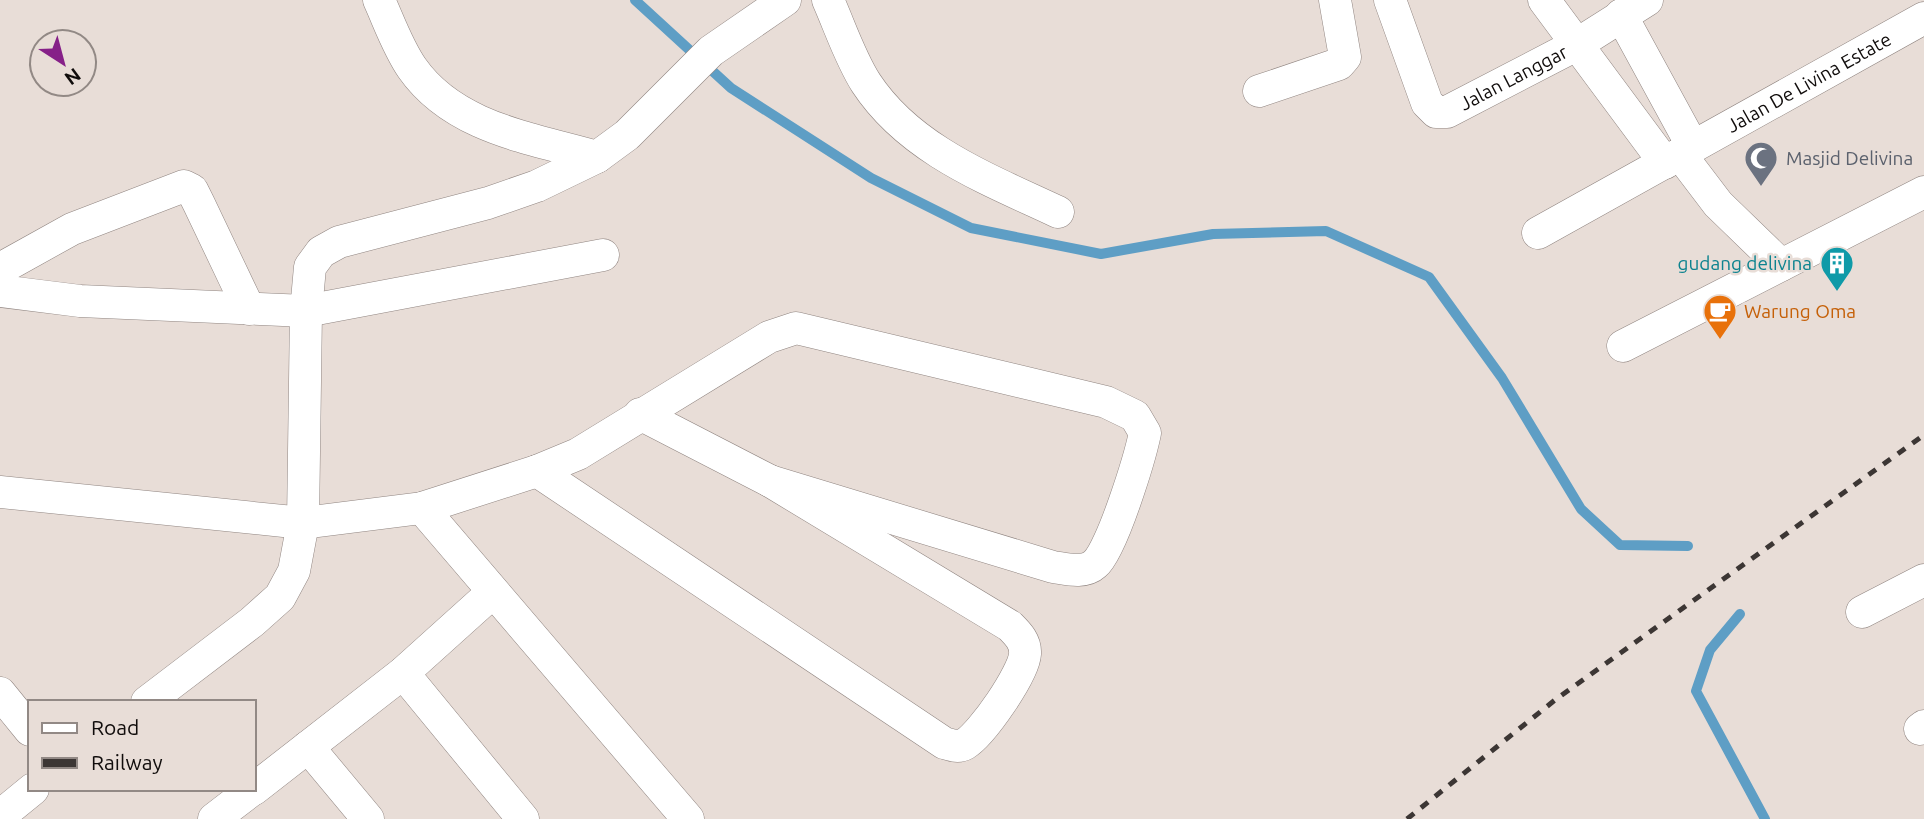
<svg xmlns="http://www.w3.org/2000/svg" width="1924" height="819" font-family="Ubuntu,sans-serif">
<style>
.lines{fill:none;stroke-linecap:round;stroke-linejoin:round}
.stream{stroke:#5e9ec5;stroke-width:10}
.minor-casing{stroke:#908581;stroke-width:33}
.minor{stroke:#fff;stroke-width:32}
.rail{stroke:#3c3634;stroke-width:5;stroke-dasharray:9 9;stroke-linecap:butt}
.labels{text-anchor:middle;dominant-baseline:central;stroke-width:5;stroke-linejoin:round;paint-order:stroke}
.street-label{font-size:19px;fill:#100c0b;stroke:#e8ddd7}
.worship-label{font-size:19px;fill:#5b616d;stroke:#e8ddd7;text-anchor:start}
.culture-label{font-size:19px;fill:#0d838f;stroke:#e8ddd7;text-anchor:end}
.food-label{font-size:19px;fill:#c56008;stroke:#e8ddd7;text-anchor:start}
</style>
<rect width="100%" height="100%" fill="#e8ddd7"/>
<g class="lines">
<g class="stream">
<path d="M 635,0 L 731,88 L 871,178 L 971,228 L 1101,254 L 1213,234 L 1326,231 L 1429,277 L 1502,378 L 1581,509 L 1620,545 L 1688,546"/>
<path d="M 1740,614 L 1710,650 L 1696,691 L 1765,819"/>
</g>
<defs>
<g id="minor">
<path d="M 379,0 C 389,22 398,48 412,68 C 454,128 531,138 597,157 L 627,135 L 711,51 L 785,0"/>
<path d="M 828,0 C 840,27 850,58 866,83 C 910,150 988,179 1058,212"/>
<path id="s1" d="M 1390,0 L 1427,103 L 1436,112 L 1447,112 L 1576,45 L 1647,0"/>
<path d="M 1544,0 L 1665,163"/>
<path d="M 1621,15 L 1693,147"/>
<path d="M 1259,91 L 1339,64 L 1345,57 L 1335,0"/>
<path d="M 1680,154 L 1718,204 L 1781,265"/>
<path id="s2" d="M 1538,233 L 1924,18"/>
<path d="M 0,269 L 72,229 L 184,186 L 192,190 L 199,204 L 249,309"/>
<path d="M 0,291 L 80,301 L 306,311 L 603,255"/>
<path d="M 1623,346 L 1924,192"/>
<path d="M 537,471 L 944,743 C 951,745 958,748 965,744 C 982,734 1024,673 1025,654 C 1026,642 1018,634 1010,626 L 770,481 L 640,414"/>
<path d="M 0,492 L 303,523 L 422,508 L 537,471 L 578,454 L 769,337 L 796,328 L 1106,402 L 1135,416 L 1145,433 C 1140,457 1112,550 1095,564 C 1084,574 1067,569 1053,567 L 770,481"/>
<path d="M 422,508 L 688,819"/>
<path d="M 1862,612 L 1924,580"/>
<path d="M 403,673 L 523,819"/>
<path d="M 0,693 L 30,730"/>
<path d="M 147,702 L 252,622 L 280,597 L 294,571 L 303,523 L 306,311 L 310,267 L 321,252 L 339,242 L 488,203 L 537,186 L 597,157"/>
<path d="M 1920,729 L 1924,726"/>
<path d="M 308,747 L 368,819"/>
<path d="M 254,789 L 403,673 L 493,592"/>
<path d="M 0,816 L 33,789"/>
<path d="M 214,819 L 253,789"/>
</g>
</defs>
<use href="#minor" class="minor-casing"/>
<use href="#minor" class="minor"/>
<path class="rail" d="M 1407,819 L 1555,700 L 1924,435"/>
</g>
<defs>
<symbol id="mosque-pin" viewBox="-11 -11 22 30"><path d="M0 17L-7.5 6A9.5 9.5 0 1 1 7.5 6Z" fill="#6b7280" stroke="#e8ddd7"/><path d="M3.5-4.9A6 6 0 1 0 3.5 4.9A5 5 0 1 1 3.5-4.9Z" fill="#fff"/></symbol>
<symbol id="building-pin" viewBox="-11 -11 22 30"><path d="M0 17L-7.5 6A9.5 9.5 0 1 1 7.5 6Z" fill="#0f9aa8" stroke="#e8ddd7"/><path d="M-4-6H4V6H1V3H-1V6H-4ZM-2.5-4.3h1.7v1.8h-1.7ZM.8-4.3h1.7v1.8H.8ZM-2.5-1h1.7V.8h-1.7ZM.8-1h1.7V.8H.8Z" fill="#fff"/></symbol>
<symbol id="cafe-pin" viewBox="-11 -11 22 30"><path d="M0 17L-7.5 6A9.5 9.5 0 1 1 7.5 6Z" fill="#e8710a" stroke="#e8ddd7"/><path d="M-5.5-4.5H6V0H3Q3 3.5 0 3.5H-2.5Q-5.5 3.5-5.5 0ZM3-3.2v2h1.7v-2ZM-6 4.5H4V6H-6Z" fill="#fff"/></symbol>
</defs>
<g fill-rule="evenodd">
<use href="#mosque-pin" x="1742" y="139" width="38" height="52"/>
<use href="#building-pin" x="1818" y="244" width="38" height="52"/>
<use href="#cafe-pin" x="1701" y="292" width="38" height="52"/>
</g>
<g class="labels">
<g class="street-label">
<text stroke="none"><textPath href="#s1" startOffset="208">Jalan Langgar</textPath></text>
<text stroke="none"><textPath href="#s2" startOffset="310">Jalan De Livina Estate</textPath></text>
</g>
<g class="worship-label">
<text x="1786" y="158">Masjid Delivina</text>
</g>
<g class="culture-label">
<text x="1812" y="263">gudang delivina</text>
</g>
<g class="food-label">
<text x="1744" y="311">Warung Oma</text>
</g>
</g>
<rect x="28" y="700" width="228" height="91" fill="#e8ddd7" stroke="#928985" stroke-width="2"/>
<rect x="42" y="723" width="35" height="10" fill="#ffffff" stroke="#928985" stroke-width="2"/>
<text x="91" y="735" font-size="21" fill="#100c0b">Road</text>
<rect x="42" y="758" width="35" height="10" fill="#3c3634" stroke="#928985" stroke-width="2"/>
<text x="91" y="770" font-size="21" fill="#100c0b">Railway</text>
<g transform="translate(63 63) rotate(144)"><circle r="33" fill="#e8ddd7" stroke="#928985" stroke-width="2"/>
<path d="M0-5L12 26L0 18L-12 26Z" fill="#862088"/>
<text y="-10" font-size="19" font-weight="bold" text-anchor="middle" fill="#100c0b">N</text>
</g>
</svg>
